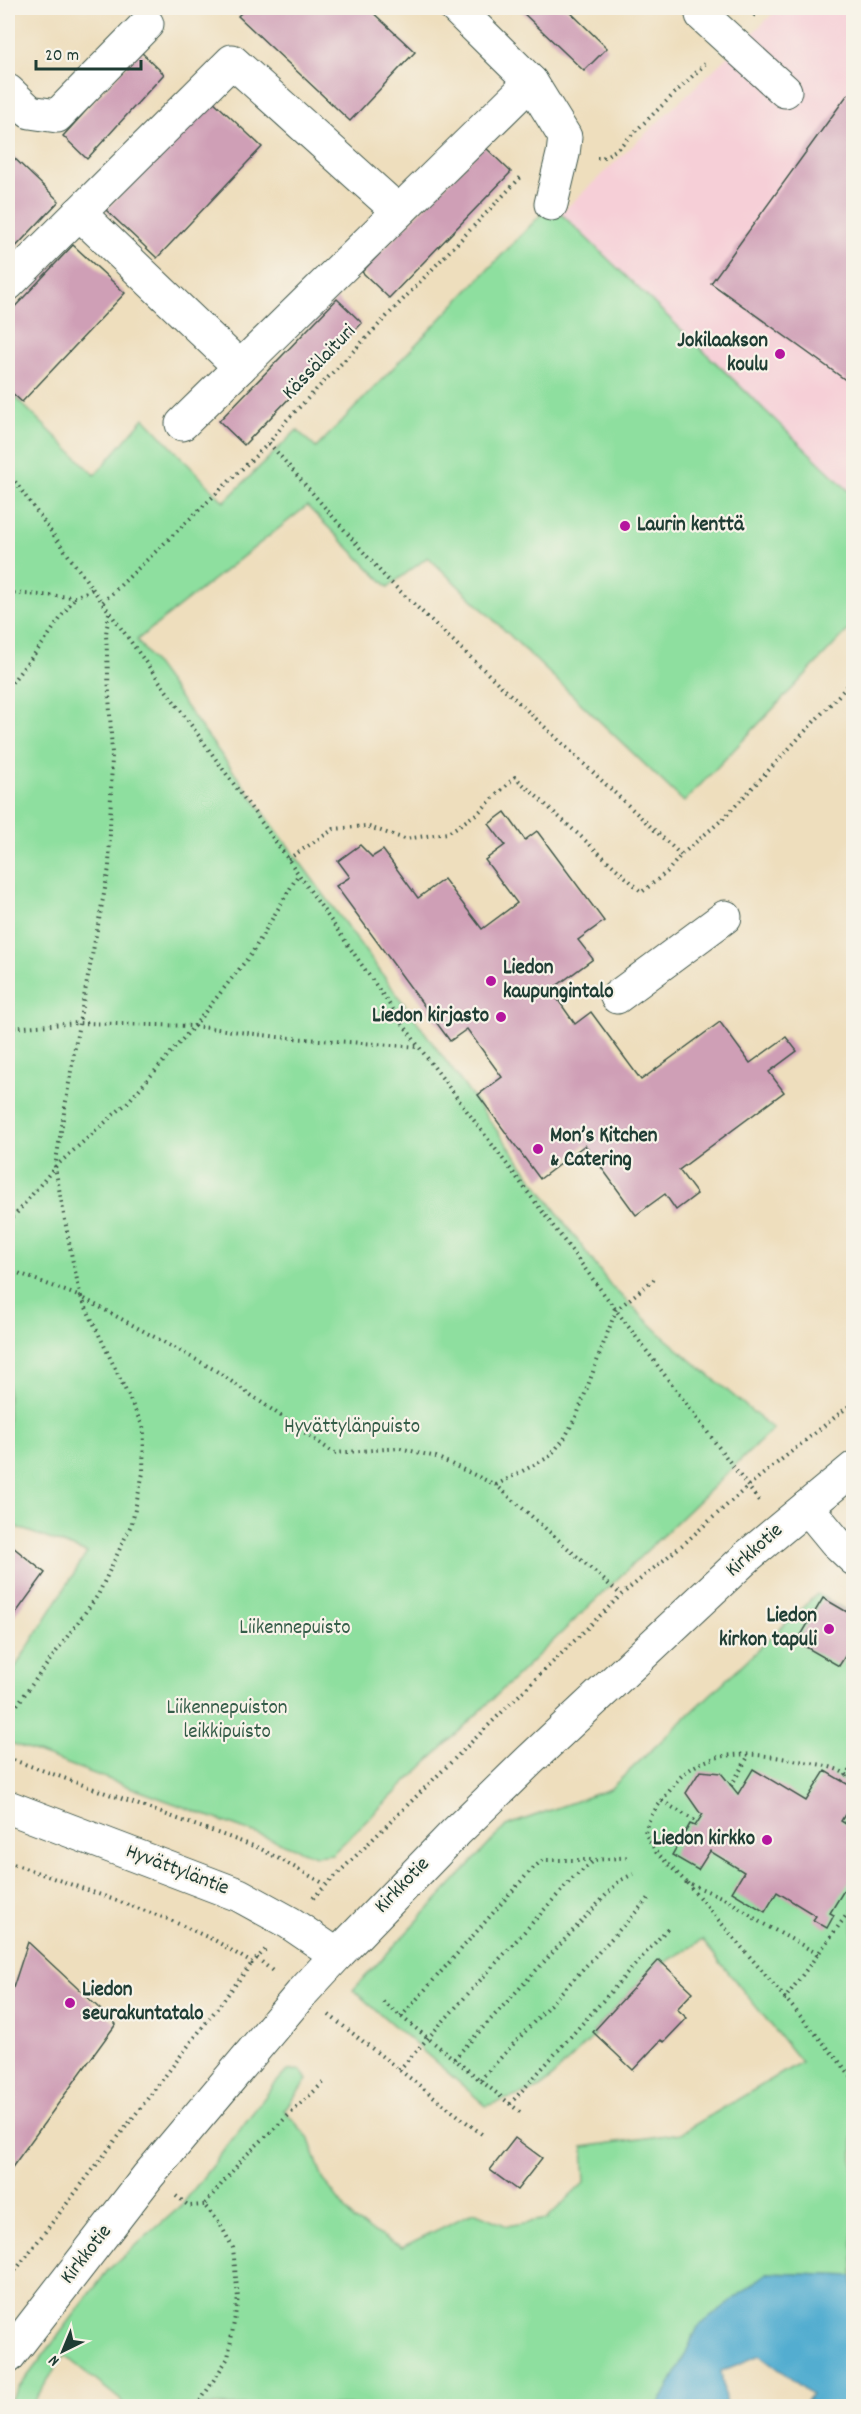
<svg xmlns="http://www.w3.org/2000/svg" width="861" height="2414" font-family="Dekko,sans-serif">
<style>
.built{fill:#f6cfd7}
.green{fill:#8edf9f;stroke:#568e6a;stroke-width:1.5}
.water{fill:#52add0;stroke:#387582;stroke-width:1.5}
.building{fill:#cf9fb6}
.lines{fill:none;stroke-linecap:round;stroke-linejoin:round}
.minor-casing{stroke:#3e5549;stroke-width:35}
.path{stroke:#3e5549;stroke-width:4;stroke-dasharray:1.5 4.5;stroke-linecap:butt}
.minor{stroke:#fff;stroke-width:33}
.poi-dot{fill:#b5179e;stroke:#f7f3e8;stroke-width:2}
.labels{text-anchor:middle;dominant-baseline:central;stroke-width:4.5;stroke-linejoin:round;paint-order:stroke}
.poi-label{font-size:21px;font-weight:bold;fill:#1f3d34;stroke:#f7f3e8;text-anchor:end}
.street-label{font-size:21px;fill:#1f3d34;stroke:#f7f3e8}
.park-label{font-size:21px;fill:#355d49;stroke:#f7f3e8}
</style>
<rect width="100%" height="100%" fill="#f7f3e8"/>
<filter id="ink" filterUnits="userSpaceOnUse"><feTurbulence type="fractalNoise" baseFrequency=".0167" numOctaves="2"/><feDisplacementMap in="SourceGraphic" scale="12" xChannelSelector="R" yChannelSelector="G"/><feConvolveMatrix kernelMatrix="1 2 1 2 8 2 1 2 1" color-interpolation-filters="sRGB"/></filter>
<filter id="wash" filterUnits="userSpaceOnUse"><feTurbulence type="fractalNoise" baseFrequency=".008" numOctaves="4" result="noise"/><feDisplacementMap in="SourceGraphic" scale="24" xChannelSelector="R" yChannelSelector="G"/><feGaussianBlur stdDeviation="1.35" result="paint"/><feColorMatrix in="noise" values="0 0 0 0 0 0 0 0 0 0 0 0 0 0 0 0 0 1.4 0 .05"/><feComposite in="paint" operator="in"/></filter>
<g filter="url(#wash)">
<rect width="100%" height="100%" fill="#eedebd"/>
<path class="built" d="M 779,8 L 853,8 L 853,495 L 561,213 Z"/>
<g class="green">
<path d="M 551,204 L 853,495 L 853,625 L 684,802 L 428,557 L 388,587 L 307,506 L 137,640 L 611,1286 L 666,1339 L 773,1429 L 332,1854 L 316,1856 L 8,1742 L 8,1679 L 87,1553 L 8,1524 L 8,390 L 95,475 L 144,418 L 224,502 L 297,430 L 316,448 Z"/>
<path d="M 817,1594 L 853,1614 L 853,2276 L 767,2273 L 657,2406 L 128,2406 L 64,2355 L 31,2406 L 8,2406 L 8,2402 L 108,2270 L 181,2206 L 274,2085 L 287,2071 L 301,2070 L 307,2080 L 284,2110 L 308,2137 L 323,2179 L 354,2221 L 402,2247 L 474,2212 L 507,2226 L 546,2219 L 585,2182 L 583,2147 L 681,2133 L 801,2062 L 702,1940 L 663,1964 L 659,1961 L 593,2032 L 595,2035 L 541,2088 L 486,2106 L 353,1990 L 506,1826 L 610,1789 Z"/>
</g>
<path class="water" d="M 767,2273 L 853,2276 L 853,2406 L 803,2406 L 811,2394 L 760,2355 L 721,2371 L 726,2406 L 657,2406 L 667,2391 L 698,2327 Z"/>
<g id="blocks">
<g class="building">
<path d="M 246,8 L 368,8 L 415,52 L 350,121 L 238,16 Z"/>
<path d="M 518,8 L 566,8 L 607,48 L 584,71 Z"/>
<path d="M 140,51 L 164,74 L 87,159 L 63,136 Z"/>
<path d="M 848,94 L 854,98 L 854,386 L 711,283 Z"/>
<path d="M 211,99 L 262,147 L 157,258 L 106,210 Z"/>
<path d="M 484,146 L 511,172 L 389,298 L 362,272 Z"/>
<path d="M 8,152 L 59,201 L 8,255 Z"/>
<path d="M 73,245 L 125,293 L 22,402 L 8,389 L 8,314 Z"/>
<path d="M 337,299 L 362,323 L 244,445 L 219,421 Z"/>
<path d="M 505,812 L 525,840 L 537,831 L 604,921 L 578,940 L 593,959 L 551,990 L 575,1024 L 591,1012 L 641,1080 L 720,1022 L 750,1063 L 786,1037 L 797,1051 L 769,1072 L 784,1092 L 679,1170 L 697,1194 L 676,1210 L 665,1194 L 636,1215 L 585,1145 L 540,1179 L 478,1095 L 502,1077 L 467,1029 L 450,1041 L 336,886 L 350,877 L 338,861 L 360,845 L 372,857 L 383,850 L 418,898 L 444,879 L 482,929 L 517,903 L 485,860 L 505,845 L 489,824 Z"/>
<path d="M 8,1543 L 45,1573 L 8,1624 Z"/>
<path d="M 823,1598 L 854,1616 L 854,1642 L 839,1666 L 797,1642 Z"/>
<path d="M 753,1769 L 806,1801 L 825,1771 L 854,1788 L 854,1800 L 841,1821 L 854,1829 L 854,1874 L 830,1913 L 834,1915 L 827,1928 L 813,1920 L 816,1916 L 777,1892 L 765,1912 L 732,1892 L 744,1872 L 710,1851 L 698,1870 L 672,1855 L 690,1824 L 695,1826 L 703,1814 L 700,1813 L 686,1793 L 700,1771 L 721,1773 L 738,1794 Z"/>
<path d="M 28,1942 L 116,2024 L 8,2173 L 8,2003 Z"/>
<path d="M 659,1960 L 693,1992 L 677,2009 L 687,2018 L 664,2042 L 661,2040 L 633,2070 L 593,2032 Z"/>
<path d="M 515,2138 L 542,2158 L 517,2190 L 490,2170 Z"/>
</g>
</g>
</g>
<g filter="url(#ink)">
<use href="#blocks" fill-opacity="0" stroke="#3e5549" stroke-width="1.5"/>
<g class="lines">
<defs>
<g id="minor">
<path d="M 456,8 L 531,82 L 565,137 L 563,154 L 551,204"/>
<path d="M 709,8 L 702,15 L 785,91"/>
<path d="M 8,91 L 30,112 L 57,116 L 147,24"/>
<path d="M 79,213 L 240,367"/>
<path d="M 8,284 L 232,61 L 398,211"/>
<path d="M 182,424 L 531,82"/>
<path d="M 617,997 L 725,917"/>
<path d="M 807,1507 L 835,1541 L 854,1559"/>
<path d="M 8,1807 L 239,1895 L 290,1923 L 337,1955"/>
<path d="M 8,2357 L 148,2176 L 301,1994 L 337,1955 L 456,1832 L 529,1761 L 749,1555 L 854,1468"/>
</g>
</defs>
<use href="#minor" class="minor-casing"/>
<g class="path">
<path d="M 753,16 L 761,8"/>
<path d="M 597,158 L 602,158 L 616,150 L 705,64"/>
<path d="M 269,443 L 386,578 L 681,855"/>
<path d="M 8,472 L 288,859 L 419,1047 L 759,1501"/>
<path d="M 8,593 L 75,597 L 93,589"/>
<path d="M 103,602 L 269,443 L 287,420 L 521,177"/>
<path d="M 109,613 L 106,634 L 112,754 L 109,868 L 79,1023 L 55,1167 L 72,1258 L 81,1297 L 215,1370 L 334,1453 L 400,1448 L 436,1457 L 496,1485 L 621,1595"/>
<path d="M 8,687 L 44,642 L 75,597"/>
<path d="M 288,859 L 334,829 L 366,826 L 405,839 L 448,833 L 479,812 L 515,777 L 642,892 L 667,872 L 681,855 L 724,818 L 854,679"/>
<path d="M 8,1028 L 79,1023 L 194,1026 L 278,1037 L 419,1047"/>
<path d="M 8,1221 L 15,1215 L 55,1167 L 128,1102 L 194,1026 L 252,953 L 298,875"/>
<path d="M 8,1269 L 81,1297 L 144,1429 L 143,1473 L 132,1523 L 98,1595 L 8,1717"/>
<path d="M 496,1485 L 549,1457 L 564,1439 L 577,1415 L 616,1310 L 657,1277"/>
<path d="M 8,1758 L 259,1848 L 325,1884"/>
<path d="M 842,1781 L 854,1765"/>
<path d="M 731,1786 L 749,1755"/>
<path d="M 662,1801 L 697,1822"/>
<path d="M 8,1862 L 168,1919 L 216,1941 L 252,1963 L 265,1950"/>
<path d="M 687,1883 L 854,2079"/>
<path d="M 313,1898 L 621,1595 L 687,1541 L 748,1486 L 854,1402"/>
<path d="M 818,1954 L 760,1922 L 728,1900 L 686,1882 L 656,1852 L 645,1833 C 648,1817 657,1807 667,1794 C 673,1787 678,1778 685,1773 C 717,1747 761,1754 799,1761 C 817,1764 840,1766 854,1781"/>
<path d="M 257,1958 L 275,1973"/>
<path d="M 784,2000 L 854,1905"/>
<path d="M 383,2002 L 520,2112"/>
<path d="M 329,2015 L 483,2135"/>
<path d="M 401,2017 L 531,1870 L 543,1860 L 594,1860"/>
<path d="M 454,2059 L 619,1881 L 633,1874"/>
<path d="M 399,2070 L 572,1879 L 595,1860 L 630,1857"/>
<path d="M 480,2080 L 649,1898"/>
<path d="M 510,2104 L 670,1926"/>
<path d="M 176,2196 L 189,2206 L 204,2205"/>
<path d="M 8,2280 L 252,1963"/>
<path d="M 197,2406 L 228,2358 L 238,2298 L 233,2248 L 219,2222 L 204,2205 L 245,2156 L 324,2082"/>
</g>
<use href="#minor" class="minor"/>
</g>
</g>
<g class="poi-dot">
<circle cx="780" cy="354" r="6"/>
<circle cx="625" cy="526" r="6"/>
<circle cx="491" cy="981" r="6"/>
<circle cx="501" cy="1017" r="6"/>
<circle cx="538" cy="1149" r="6"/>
<circle cx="829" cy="1629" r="6"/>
<circle cx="767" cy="1840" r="6"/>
<circle cx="70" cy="2003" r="6"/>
</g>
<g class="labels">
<g class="poi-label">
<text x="768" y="342">Jokilaakson<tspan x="768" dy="24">koulu</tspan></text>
<text x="637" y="526" text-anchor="start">Laurin kenttä</text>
<text x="503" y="969" text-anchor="start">Liedon<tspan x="503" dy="24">kaupungintalo</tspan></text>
<text x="489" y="1017">Liedon kirjasto</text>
<text x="550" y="1137" text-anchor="start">Mon’s Kitchen<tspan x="550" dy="24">&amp; Catering</tspan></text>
<text x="817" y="1617">Liedon<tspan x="817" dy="24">kirkon tapuli</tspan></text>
<text x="755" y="1840">Liedon kirkko</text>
<text x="82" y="1991" text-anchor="start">Liedon<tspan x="82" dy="24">seurakuntatalo</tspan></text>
</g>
<g class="street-label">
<text transform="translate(320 363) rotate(-46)">Kässälaituri</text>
<text transform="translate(755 1551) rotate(-42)">Kirkkotie</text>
<text transform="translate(177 1871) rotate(21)">Hyvättyläntie</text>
<text transform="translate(403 1886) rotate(-46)">Kirkkotie</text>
<text transform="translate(87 2255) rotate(-52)">Kirkkotie</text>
</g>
<g class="park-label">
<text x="352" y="1428">Hyvättylänpuisto</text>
<text x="295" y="1629">Liikennepuisto</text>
<text x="227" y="1709">Liikennepuiston<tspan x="227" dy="24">leikkipuisto</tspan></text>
</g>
</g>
<rect width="861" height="2414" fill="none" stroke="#f7f3e8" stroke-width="30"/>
<g transform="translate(63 2351) rotate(223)" stroke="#f7f3e8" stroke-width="4.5" paint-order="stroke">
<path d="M0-4.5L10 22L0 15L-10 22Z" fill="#1f3d34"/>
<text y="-9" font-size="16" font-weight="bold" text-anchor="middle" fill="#1f3d34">N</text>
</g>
<path d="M36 60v9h105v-9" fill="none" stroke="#1f3d34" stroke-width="3"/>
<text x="45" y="60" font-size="18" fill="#1f3d34" stroke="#f7f3e8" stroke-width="4.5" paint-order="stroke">20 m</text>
</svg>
